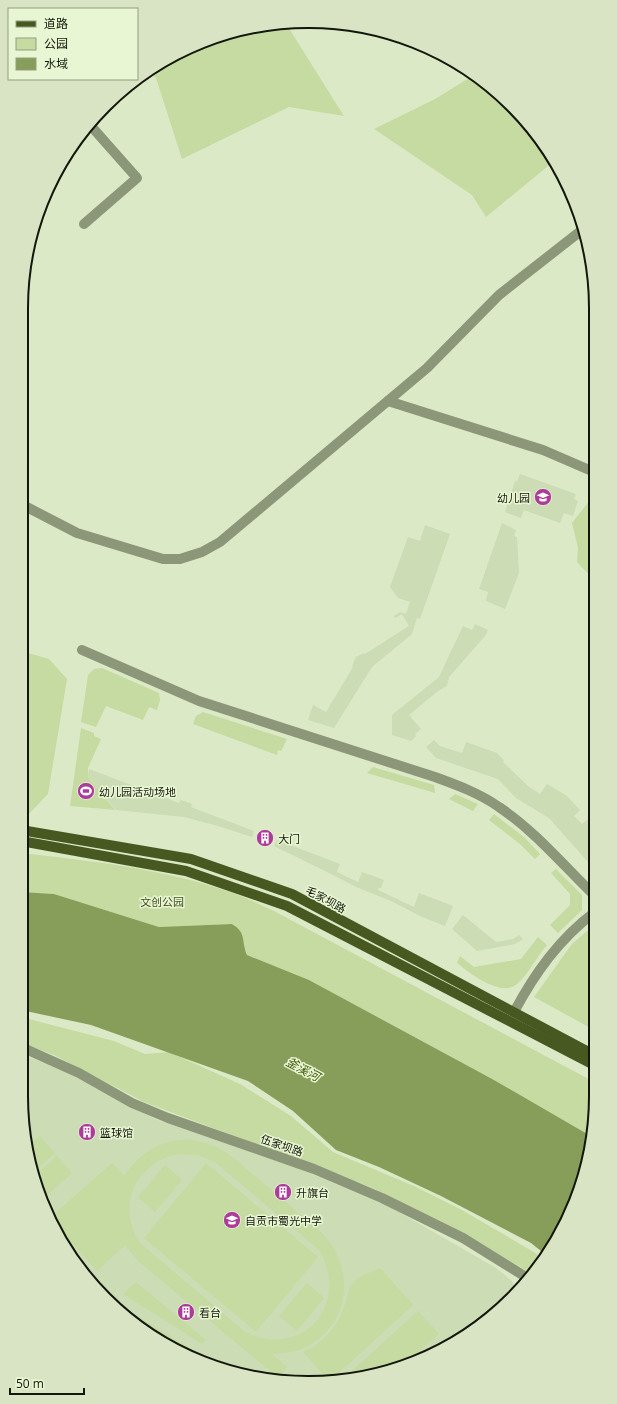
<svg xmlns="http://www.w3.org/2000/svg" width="617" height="1404" font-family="'Open Sans','Noto Sans SC',sans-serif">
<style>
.built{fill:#ccdcb4}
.green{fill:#c6dba1;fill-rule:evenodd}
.water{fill:#879e5a}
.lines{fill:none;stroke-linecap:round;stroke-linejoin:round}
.minor{stroke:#8c977a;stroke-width:10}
.major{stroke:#475820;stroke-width:10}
.labels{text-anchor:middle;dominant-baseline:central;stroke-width:3;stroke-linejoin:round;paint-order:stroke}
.poi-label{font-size:11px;fill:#13170b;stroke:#e9f6d3;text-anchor:start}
.street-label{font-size:11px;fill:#13170b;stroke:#e9f6d3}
.park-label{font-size:11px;fill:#3f4e1c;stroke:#e9f6d3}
.water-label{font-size:12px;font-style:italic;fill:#45590b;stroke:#e9f6d3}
.rim{fill:none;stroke:#13170b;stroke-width:2}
</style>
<rect width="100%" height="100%" fill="#dce9c6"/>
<g class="built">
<path d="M 520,474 L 576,494 L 574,499 L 578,501 L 573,516 L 564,513 L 560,523 L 524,510 L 521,518 L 505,512 L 515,481 L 517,482 Z"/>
<path d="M 502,523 L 516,530 L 514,536 L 517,537 L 519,573 L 505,609 L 486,601 L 488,592 L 479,589 Z"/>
<path d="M 425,525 L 450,534 L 420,619 L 417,618 L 412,634 L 372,667 L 334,728 L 308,720 L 313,705 L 326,712 L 353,667 L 352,666 L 356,657 L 364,653 L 365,654 L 409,626 L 402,614 L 395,618 L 394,616 L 400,612 L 406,614 L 410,602 L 398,598 L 390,587 L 408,537 L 420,541 Z"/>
<path d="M 475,624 L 488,630 L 485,636 L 449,677 L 447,686 L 438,691 L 409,715 L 421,729 L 415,734 L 416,736 L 411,741 L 392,735 L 392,715 L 439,677 L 463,626 L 472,630 Z"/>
<path d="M 434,740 L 440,746 L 462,753 L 466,742 L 497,753 L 504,760 L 503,762 L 528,786 L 540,794 L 547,784 L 567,796 L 580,810 L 574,816 L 582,824 L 594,814 L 595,870 L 549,818 L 516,798 L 498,779 L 436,758 L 426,747 Z"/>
<path d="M 89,769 L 179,803 L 181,800 L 192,804 L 191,807 L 254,831 L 252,837 L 218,826 L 184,817 L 116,810 L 88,777 Z"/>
<path d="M 277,840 L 340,864 L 335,876 L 274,846 Z"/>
<path d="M 337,872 L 358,882 L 362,872 L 384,880 L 381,888 L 379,888 L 378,890 L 414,907 L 419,893 L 453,906 L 445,926 L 422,917 L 391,901 L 356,887 L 335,876 Z"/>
<path d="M 463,915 L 496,942 L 513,939 L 519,935 L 523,939 L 515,944 L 477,951 L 452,929 Z"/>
<path d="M 21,1054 L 71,1074 L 155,1119 L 297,1168 L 385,1204 L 496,1268 L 512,1281 L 514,1286 L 477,1321 L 478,1323 L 452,1345 L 401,1368 L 346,1381 L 253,1378 L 165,1344 L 92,1285 L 59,1239 L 36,1188 L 21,1095 Z"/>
</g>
<g class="green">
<path d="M 285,22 L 344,116 L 289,107 L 182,159 L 156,78 L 148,71 L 182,51 L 234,31 Z"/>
<path d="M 474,75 L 483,80 L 536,133 L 553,162 L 486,217 L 472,195 L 374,129 L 435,99 Z"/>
<path d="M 594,495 L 594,580 L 577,562 L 578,548 L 572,523 Z"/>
<path d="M 21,651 L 49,659 L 67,679 L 48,794 L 23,820 L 21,820 Z"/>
<path d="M 102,668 L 159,693 L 160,700 L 157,710 L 149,707 L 143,720 L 106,706 L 96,727 L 81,722 L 88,675 L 94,669 Z"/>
<path d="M 203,712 L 287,739 L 281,751 L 278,750 L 277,755 L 193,724 L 196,716 Z"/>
<path d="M 81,728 L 94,733 L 94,736 L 101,739 L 88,768 L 88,777 L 115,810 L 70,806 Z"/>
<path d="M 373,767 L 434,785 L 435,793 L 367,773 Z"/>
<path d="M 455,794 L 478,804 L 473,811 L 449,799 Z"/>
<path d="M 494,814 L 525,838 L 540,854 L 535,859 L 520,844 L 489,820 Z"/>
<path d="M 21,853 C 92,861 165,869 233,893 C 247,898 261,905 274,911 L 596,1083 L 596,1096 L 589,1135 L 494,1080 L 309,980 L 247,955 L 233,924 L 159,927 L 54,894 L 21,892 Z"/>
<path d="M 556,869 L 582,895 L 582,910 L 558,933 L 550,925 L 570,905 L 570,894 L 551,873 Z"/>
<path d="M 595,924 L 596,1031 L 534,997 L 572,944 Z"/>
<path d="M 538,937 L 547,945 C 536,957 529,974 517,984 C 502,998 469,973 457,963 L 460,956 L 474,967 L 521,959 Z"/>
<path d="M 21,1017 L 114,1041 L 145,1054 L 169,1052 L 240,1084 L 291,1116 L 333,1152 L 414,1186 L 462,1210 L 544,1258 L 532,1274 L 478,1242 L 373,1188 L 144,1102 L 54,1055 L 21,1043 Z"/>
<path d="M 40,1136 L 55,1153 L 34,1171 L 29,1145 Z"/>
<path d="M 190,1139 L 215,1146 L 230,1155 L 321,1232 C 357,1268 351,1327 302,1349 C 292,1353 282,1353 272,1354 L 287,1367 L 278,1378 L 138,1261 L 125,1245 L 97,1271 L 53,1222 L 53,1215 L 112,1163 L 124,1176 C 140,1152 161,1140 190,1139 ZM 178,1154 L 198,1155 L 215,1162 L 319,1250 C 352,1305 301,1361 244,1331 L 140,1243 C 115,1205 136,1163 178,1154 Z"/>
<path d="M 57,1156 L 72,1173 L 42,1200 L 36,1188 L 34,1176 Z"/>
<path d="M 206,1163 L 318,1257 L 256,1332 L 144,1238 Z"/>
<path d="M 165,1165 L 182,1180 L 155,1212 L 138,1197 Z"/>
<path d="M 380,1268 L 413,1305 L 331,1380 L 328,1380 L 303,1352 C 325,1343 340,1323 346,1301 C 348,1294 349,1287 355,1281 C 361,1275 372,1272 380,1268 Z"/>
<path d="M 136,1282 L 206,1340 L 202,1344 L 123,1294 Z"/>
<path d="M 307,1283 L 324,1298 L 297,1331 L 279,1316 Z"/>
<path d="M 418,1311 L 439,1334 L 406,1363 L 404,1361 L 395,1369 L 342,1380 Z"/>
<path d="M 133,1313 L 210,1361 L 209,1361 L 165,1344 L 131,1315 Z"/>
<path d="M 445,1339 L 450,1345 L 426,1356 Z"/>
</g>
<path class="water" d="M 21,892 L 54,894 L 159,927 L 232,924 C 247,933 241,941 247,955 L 309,980 L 494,1080 L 589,1135 L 581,1188 L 558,1239 L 546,1255 L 531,1243 L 441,1196 L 379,1167 L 336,1150 L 293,1111 L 248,1081 L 91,1025 L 21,1010 Z"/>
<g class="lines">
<g class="minor">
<path d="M 84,224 L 137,178 L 91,126"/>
<path d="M 388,401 L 543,450 L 594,472"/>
<path d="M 21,504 L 77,533 L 163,559 L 180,559 L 202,552 L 220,542 L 427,368 L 499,295 L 582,230"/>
<path d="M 82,650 L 199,701 L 435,777 C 457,785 479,793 499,807 C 535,831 564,866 595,896"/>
<path d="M 514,1012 C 535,973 559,939 595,912"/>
<path d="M 21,1047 L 79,1073 L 132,1103 L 168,1118 L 314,1169 L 382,1198 L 463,1238 L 529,1279"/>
</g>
<g class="major">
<path d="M 21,830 L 191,859 L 292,894 L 596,1056"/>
<path d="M 21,841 L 186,871 L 287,906 L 596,1066"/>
</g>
</g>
<defs>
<symbol id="school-disc" viewBox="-11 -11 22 22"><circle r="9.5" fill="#ab3c9a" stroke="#e9f6d3"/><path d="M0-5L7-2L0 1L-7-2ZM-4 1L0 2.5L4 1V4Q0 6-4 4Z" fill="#fff"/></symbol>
<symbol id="stadium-disc" viewBox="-11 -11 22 22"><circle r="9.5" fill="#ab3c9a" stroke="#e9f6d3"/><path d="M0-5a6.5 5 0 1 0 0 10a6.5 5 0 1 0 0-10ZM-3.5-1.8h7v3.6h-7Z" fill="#fff"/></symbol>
<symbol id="building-disc" viewBox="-11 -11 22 22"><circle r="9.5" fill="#ab3c9a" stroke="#e9f6d3"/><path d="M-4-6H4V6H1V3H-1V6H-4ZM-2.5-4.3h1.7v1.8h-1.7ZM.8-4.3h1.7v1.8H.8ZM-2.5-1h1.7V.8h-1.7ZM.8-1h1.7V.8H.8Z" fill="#fff"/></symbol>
</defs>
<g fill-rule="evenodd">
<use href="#school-disc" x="533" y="487" width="20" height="20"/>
<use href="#stadium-disc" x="76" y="781" width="20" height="20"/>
<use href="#building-disc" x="255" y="828" width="20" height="20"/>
<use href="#building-disc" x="77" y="1122" width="20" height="20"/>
<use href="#building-disc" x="273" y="1182" width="20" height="20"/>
<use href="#school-disc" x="222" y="1210" width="20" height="20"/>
<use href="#building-disc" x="176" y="1302" width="20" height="20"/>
</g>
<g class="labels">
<g class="poi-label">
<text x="530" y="497" text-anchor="end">幼儿园</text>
<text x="99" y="791">幼儿园活动场地</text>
<text x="278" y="838">大门</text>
<text x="100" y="1132">篮球馆</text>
<text x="296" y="1192">升旗台</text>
<text x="245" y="1220">自贡市蜀光中学</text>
<text x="199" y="1312">看台</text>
</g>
<g class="street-label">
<text transform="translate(326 899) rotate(28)">毛家坝路</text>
<text transform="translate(282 1145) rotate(19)">伍家坝路</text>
</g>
<g class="park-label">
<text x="162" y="901">文创公园</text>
</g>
<g class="water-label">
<text transform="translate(303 1069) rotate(28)">釜溪河</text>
</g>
</g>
<path d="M0 0H617V1404H0ZM308 28H309A280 280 0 0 1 589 308V1096A280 280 0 0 1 309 1376H308A280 280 0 0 1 28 1096V308A280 280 0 0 1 308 28Z" fill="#d8e4c3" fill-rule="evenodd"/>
<path class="rim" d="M308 28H309A280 280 0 0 1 589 308V1096A280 280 0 0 1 309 1376H308A280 280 0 0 1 28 1096V308A280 280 0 0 1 308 28Z"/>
<rect x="8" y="8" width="130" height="72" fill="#e9f6d3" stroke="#939d83"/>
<rect x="16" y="21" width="20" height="6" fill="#475820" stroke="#939d83"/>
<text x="44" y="28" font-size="12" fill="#13170b">道路</text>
<rect x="16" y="38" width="20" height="12" fill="#c6dba1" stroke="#939d83"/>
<text x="44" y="48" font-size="12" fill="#13170b">公园</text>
<rect x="16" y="58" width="20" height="12" fill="#879e5a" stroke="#939d83"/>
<text x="44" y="68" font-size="12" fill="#13170b">水域</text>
<path d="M10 1388v6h74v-6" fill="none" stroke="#13170b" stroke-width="2"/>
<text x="16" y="1388" font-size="12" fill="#13170b" stroke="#e9f6d3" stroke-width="3" paint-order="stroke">50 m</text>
</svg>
